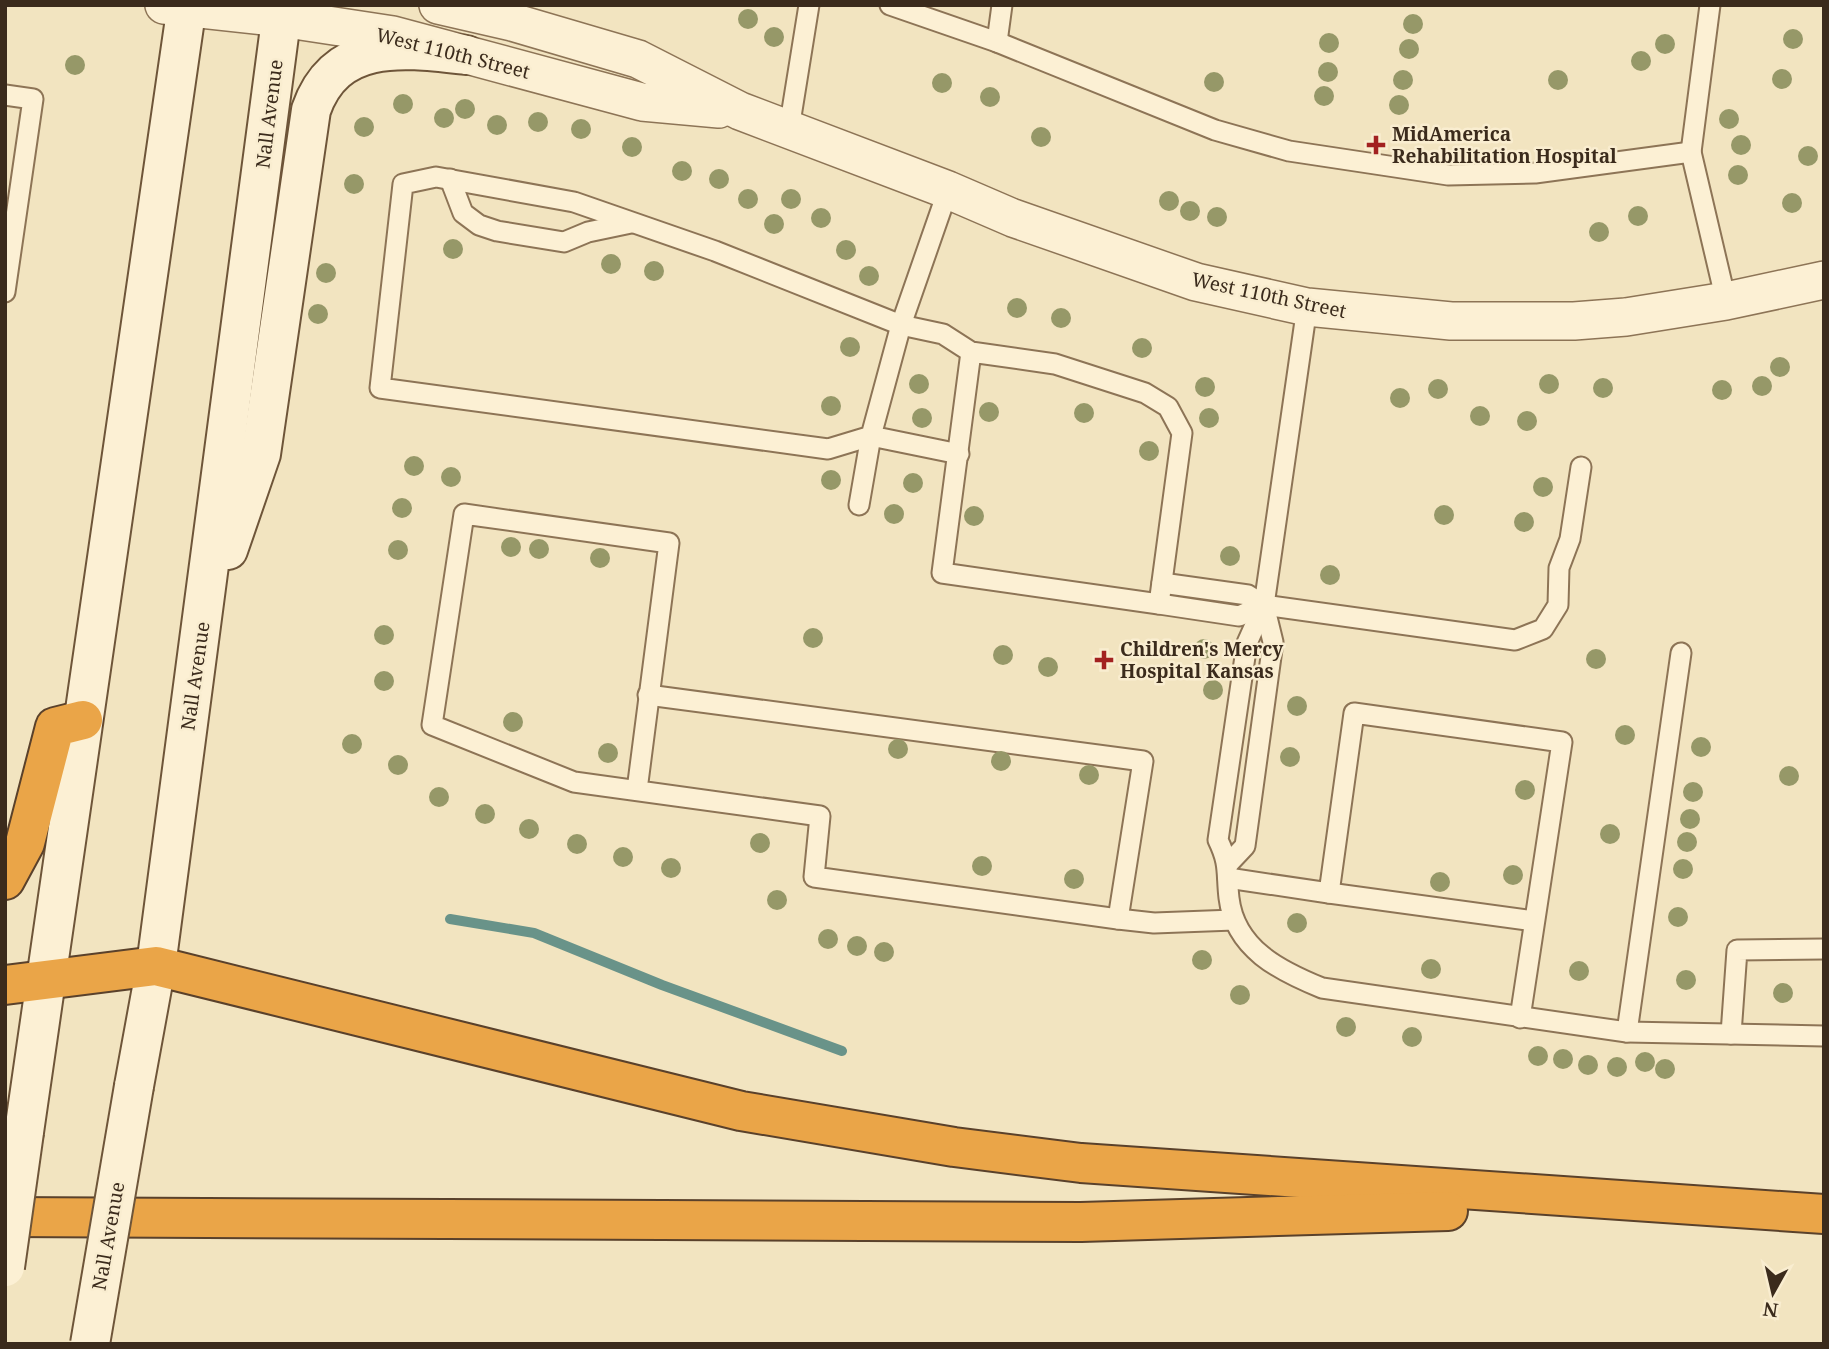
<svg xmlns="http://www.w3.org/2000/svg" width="1829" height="1349" font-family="'Noto Serif',serif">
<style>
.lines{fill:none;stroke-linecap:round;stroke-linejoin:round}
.stream{stroke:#699389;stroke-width:10}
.service-casing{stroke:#8d7456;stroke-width:23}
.minor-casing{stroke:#8d7456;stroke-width:40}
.secondary-casing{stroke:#6e5539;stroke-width:42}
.motorway-casing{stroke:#5a412b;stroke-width:42}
.service{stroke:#fcf0d4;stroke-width:19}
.minor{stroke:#fcf0d4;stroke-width:37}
.secondary{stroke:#fcf0d4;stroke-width:38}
.motorway{stroke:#eaa548;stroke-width:38}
.secondary-bridge-casing{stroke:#6e5539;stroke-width:42;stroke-linecap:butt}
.secondary-bridge{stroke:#fcf0d4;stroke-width:38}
.tree{fill:#969868}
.poi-dot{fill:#a22120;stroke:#f9edd0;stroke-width:2.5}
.labels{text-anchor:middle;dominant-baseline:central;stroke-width:5;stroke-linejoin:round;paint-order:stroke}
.street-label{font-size:19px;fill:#3b2b1c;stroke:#f9edd0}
.poi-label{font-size:19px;font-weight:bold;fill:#3b2b1c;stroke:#f9edd0;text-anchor:start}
</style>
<rect width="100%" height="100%" fill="#f2e4c0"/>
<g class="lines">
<path class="stream" d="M 450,919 L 534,933 L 662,985 L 842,1051"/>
<defs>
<g id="service">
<path d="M 890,5 L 997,42 L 1215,130 L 1289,151 L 1448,175 L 1535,173 L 1691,152 L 1726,301"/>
<path d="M 997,42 L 1002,5"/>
<path d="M 5,95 L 33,99 L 5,292"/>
<path d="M 789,129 L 809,5"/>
<path d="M 1691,152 L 1710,5"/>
<path d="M 450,179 L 463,213 L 479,225 L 497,231 L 564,242 L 588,232 L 631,223"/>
<path d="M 948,190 L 901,325 L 943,334 L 971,352 L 942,573 L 1159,604 L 1182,433 L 1168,407 L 1145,393 L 1055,364 L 971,352"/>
<path d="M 1307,307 L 1264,605 L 1247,643 L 1218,840 C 1230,865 1226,872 1229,898 C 1235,949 1280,971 1322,988 L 1627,1032 L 1824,1036"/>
<path d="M 859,505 L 871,436 L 828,449 L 380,388 L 403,184 L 436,177 L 574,202 L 715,251 L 901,325 L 871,436 L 959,454"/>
<path d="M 1162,583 L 1248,595 L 1264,605 L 1515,640 L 1543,629 L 1558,605 L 1559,568 L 1570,539 L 1581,467"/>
<path d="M 1159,604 L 1239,616 L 1264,605"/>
<path d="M 648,695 L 1143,761 L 1118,919"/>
<path d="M 637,790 L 669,543 L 464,514 L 432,725 L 574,782 L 820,816 L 814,877 L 1118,919 L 1154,923 L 1234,920"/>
<path d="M 1229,863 L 1245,846 L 1273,642 L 1264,605"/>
<path d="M 1228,878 L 1329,893 L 1354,713 L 1562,742 L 1520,1018"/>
<path d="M 1329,893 L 1534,921"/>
<path d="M 1627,1032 L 1681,653"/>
<path d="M 1731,1034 L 1737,950 L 1824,949"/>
</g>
<g id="minor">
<path d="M 164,5 L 281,18 L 393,35 L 642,102 L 719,109"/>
<path d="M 438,5 L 512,22 L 638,59 L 740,111 L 948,190 L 1013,218 L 1196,282 L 1307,307 L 1451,321 L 1574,321 L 1626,317 L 1726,301 L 1824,280"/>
</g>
<g id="secondary">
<path d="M 228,550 L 261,454 L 311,110 C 336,38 404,48 466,55"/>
<path d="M 134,1086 L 156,966 L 283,5"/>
<path d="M 24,1132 L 187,5"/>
</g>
<g id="motorway">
<path d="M 5,880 L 25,843 L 55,727 L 83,720"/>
<path d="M 5,985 L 156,966 L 741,1111 L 954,1147 L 1081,1163 L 1824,1214"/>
<path d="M 5,1217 L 1081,1222 L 1448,1211"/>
</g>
</defs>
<use href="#service" class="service-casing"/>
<use href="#minor" class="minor-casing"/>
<use href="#secondary" class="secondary-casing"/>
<use href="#motorway" class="motorway-casing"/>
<use href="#service" class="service"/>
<use href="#minor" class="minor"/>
<use href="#secondary" class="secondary"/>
<use href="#motorway" class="motorway"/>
<defs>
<g id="secondary-bridge">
<path d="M 5,1267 L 24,1132"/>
<path d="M 90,1344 L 134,1086"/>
</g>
</defs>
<use href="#secondary-bridge" class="secondary-bridge-casing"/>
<use href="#secondary-bridge" class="secondary-bridge"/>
</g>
<g class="tree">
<circle cx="748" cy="19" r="10"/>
<circle cx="1413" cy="24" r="10"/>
<circle cx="774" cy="37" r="10"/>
<circle cx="1793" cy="39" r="10"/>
<circle cx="1329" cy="43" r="10"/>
<circle cx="1665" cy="44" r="10"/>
<circle cx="1409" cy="49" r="10"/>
<circle cx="1641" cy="61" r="10"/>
<circle cx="75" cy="65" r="10"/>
<circle cx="1328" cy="72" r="10"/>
<circle cx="1782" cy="79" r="10"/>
<circle cx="1403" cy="80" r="10"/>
<circle cx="1558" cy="80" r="10"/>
<circle cx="1214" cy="82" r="10"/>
<circle cx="942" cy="83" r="10"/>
<circle cx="1324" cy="96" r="10"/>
<circle cx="990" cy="97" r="10"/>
<circle cx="403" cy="104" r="10"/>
<circle cx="1399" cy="105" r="10"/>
<circle cx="465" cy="109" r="10"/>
<circle cx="444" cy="118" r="10"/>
<circle cx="1729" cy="119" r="10"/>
<circle cx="538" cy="122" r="10"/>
<circle cx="497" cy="125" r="10"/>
<circle cx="364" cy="127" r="10"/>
<circle cx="581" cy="129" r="10"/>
<circle cx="1041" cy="137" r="10"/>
<circle cx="1741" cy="145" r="10"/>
<circle cx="632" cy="147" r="10"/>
<circle cx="1808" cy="156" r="10"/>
<circle cx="682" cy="171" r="10"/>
<circle cx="1738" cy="175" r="10"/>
<circle cx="719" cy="179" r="10"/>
<circle cx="354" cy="184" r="10"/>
<circle cx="748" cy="199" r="10"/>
<circle cx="791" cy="199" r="10"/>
<circle cx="1169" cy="201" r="10"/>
<circle cx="1792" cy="203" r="10"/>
<circle cx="1190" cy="211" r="10"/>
<circle cx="1638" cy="216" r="10"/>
<circle cx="1217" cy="217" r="10"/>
<circle cx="821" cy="218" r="10"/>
<circle cx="774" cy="224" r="10"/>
<circle cx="1599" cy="232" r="10"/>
<circle cx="453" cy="249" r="10"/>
<circle cx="846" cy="250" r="10"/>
<circle cx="611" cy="264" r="10"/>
<circle cx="654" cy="271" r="10"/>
<circle cx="326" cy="273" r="10"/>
<circle cx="869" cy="276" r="10"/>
<circle cx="1017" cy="308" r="10"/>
<circle cx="318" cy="314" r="10"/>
<circle cx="1061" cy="318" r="10"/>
<circle cx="850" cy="347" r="10"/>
<circle cx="1142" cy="348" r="10"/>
<circle cx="1780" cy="367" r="10"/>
<circle cx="919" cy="384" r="10"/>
<circle cx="1549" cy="384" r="10"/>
<circle cx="1762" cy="386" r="10"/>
<circle cx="1205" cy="387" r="10"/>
<circle cx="1603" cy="388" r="10"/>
<circle cx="1438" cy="389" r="10"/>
<circle cx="1722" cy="390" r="10"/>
<circle cx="1400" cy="398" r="10"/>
<circle cx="831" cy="406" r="10"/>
<circle cx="989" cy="412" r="10"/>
<circle cx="1084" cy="413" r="10"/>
<circle cx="1480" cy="416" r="10"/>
<circle cx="922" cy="418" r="10"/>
<circle cx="1209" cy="418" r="10"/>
<circle cx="1527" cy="421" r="10"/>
<circle cx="1149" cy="451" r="10"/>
<circle cx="414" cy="466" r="10"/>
<circle cx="451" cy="477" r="10"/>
<circle cx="831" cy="480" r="10"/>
<circle cx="913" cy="483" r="10"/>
<circle cx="1543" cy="487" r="10"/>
<circle cx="402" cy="508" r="10"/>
<circle cx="894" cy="514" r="10"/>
<circle cx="1444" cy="515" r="10"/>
<circle cx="974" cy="516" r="10"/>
<circle cx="1524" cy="522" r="10"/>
<circle cx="511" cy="547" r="10"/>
<circle cx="539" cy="549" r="10"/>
<circle cx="398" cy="550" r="10"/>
<circle cx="1230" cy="556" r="10"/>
<circle cx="600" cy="558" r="10"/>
<circle cx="1330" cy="575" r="10"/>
<circle cx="384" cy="635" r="10"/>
<circle cx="813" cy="638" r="10"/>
<circle cx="1204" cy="649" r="10"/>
<circle cx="1003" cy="655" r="10"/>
<circle cx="1596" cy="659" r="10"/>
<circle cx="1048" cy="667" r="10"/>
<circle cx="384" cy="681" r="10"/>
<circle cx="1213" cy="690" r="10"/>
<circle cx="1297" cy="706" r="10"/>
<circle cx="513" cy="722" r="10"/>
<circle cx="1625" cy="735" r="10"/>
<circle cx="352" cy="744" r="10"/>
<circle cx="1701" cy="747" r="10"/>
<circle cx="898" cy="749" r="10"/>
<circle cx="608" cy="753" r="10"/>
<circle cx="1290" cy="757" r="10"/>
<circle cx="1001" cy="761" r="10"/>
<circle cx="398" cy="765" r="10"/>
<circle cx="1089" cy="775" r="10"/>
<circle cx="1789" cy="776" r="10"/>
<circle cx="1525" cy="790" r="10"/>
<circle cx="1693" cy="792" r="10"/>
<circle cx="439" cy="797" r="10"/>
<circle cx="485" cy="814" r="10"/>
<circle cx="1690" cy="819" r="10"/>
<circle cx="529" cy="829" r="10"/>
<circle cx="1610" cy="834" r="10"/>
<circle cx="1687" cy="842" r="10"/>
<circle cx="760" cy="843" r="10"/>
<circle cx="577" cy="844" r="10"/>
<circle cx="623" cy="857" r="10"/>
<circle cx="982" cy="866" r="10"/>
<circle cx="671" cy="868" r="10"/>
<circle cx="1683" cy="869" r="10"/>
<circle cx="1513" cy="875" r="10"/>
<circle cx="1074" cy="879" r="10"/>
<circle cx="1440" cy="882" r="10"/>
<circle cx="777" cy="900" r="10"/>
<circle cx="1678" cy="917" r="10"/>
<circle cx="1297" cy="923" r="10"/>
<circle cx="828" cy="939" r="10"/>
<circle cx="857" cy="946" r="10"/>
<circle cx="884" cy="952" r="10"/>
<circle cx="1202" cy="960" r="10"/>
<circle cx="1431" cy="969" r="10"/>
<circle cx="1579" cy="971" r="10"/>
<circle cx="1686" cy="980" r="10"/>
<circle cx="1783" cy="993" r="10"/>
<circle cx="1240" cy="995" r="10"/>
<circle cx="1346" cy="1027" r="10"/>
<circle cx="1412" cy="1037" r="10"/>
<circle cx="1538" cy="1056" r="10"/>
<circle cx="1563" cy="1059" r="10"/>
<circle cx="1645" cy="1062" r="10"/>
<circle cx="1588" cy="1065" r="10"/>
<circle cx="1617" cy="1067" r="10"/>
<circle cx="1665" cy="1069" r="10"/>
</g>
<g class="poi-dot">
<path d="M1372.5 134.5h7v7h7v7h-7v7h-7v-7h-7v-7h7z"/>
<path d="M1100.5 649.5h7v7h7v7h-7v7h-7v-7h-7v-7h7z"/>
</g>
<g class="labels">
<g class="street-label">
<text transform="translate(453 53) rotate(14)">West 110th Street</text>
<text transform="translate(269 114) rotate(-83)">Nall Avenue</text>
<text transform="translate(1269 295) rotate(12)">West 110th Street</text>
<text transform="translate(195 676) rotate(-82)">Nall Avenue</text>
<text transform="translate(108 1236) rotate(-80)">Nall Avenue</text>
</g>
<g class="poi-label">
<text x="1392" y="134">MidAmerica<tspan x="1392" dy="22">Rehabilitation Hospital</tspan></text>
<text x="1120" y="649">Children's Mercy<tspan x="1120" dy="22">Hospital Kansas</tspan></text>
</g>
</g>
<rect width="1829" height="1349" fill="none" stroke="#3b2b1c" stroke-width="14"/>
<g transform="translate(1773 1293) rotate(188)" stroke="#f9edd0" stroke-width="5" paint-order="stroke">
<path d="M0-5L12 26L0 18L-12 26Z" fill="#3b2b1c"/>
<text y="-10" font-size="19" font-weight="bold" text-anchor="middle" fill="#3b2b1c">N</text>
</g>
</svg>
